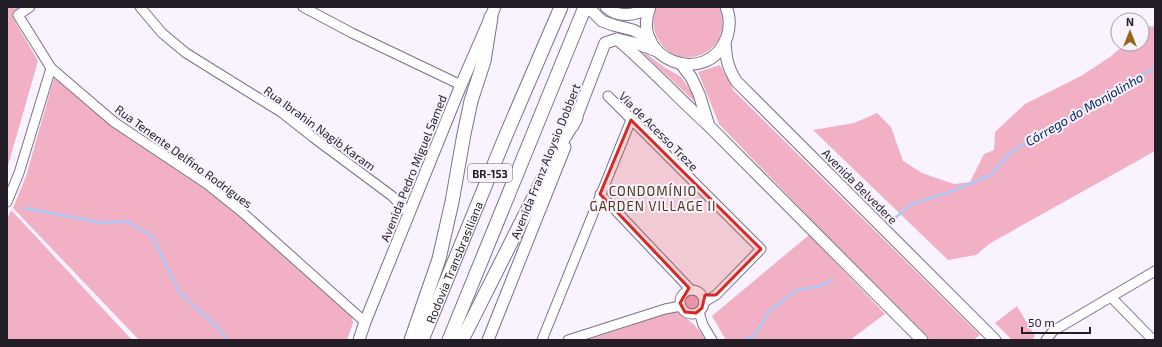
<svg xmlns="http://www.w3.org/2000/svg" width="1162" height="347" font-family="'Exo 2',sans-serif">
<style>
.green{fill:#f2b0c5}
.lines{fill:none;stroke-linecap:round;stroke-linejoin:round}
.stream{stroke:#acc9f6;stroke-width:2.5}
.minor-casing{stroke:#7d7089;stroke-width:11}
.major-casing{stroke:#7d7089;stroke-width:13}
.highway-casing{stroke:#7d7089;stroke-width:15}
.minor{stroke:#fff;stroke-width:9}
.major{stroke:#fff;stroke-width:11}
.highway{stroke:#fff;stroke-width:13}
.marked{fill:#d62828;fill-opacity:0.2;stroke:#d62828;stroke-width:3;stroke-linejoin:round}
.labels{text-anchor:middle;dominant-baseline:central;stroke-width:4;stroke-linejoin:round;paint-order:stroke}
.shield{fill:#f9f3ff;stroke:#625d68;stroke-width:1}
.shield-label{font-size:11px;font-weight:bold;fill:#221d27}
.street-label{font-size:12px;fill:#221d27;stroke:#f9f3ff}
.water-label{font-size:13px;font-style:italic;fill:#002462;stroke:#f9f3ff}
.neighbourhood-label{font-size:13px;letter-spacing:1px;fill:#4c3411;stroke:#f9f3ff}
</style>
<rect width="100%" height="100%" fill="#f9f3ff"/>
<g class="green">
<path d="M 7,7 L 28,7 L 13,18 L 38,61 L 7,169 Z"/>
<path d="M 657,7 L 719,7 C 738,52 676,78 657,37 C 652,27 653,17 657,7 Z"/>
<path d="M 1155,26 L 1155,151 L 989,244 L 976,255 L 948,260 L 813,130 L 854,123 L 877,113 L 891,127 L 903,161 L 922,173 L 954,184 L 970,182 L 984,154 L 994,150 L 995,132 L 1025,104 L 1081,76 L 1110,57 L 1125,44 L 1142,44 L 1142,29 L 1144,27 Z"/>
<path d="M 645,53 L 664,67 L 681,77 L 692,93 L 695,102 L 644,54 Z"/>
<path d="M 720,65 L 734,91 L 980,335 L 973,340 L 931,340 L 825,234 L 719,124 L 698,72 Z"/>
<path d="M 54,78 L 112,124 L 205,186 L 240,213 L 352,316 L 353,323 L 347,340 L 139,340 L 13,208 L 26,176 Z"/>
<path d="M 11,210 L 132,340 L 7,340 L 7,219 Z"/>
<path d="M 809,235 L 885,314 L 850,340 L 726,340 L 712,316 Z"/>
<circle cx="692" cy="302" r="8"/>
<path d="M 1017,306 L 1035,336 L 1032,340 L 1012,340 L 995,323 Z"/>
<path d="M 675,311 C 690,320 696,325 706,340 L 587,340 Z"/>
</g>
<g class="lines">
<g class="stream">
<path d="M 24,208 L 103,223 L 127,221 L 152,236 L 179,292 L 216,326 L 228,340"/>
<path d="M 892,221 L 911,204 L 947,193 L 991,175 L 1009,154 L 1044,130 L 1077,113 L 1095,102 L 1126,87 L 1155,67"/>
<path d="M 744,340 L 755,335 L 769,311 L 797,290 L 820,286 L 832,280"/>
</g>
<defs>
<g id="minor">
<path d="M 30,7 L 18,15 L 51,68 L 114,122 L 207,184 L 242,212 L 365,322"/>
<path d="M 140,7 L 162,33 L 186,53 L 281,112 L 314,138 L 392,196 L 409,213"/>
<path d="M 303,7 L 352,33 L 461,85"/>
<path d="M 608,96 L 761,249 L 716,295 L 704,302"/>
<path d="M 600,194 L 691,290"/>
<path d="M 7,202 L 19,173 L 51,68"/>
<circle cx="692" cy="302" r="12"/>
<path d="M 1111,297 L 1153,340"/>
<path d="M 699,312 L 703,325 L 712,340"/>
<path d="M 542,340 L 631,120"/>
<path d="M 568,340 L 665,309 L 681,306"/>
<path d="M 1046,340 L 1053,331 L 1155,271"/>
</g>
<g id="major">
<path d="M 588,7 L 602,21 L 613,25 L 633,30 L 650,39"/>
<path d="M 606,7 C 618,18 636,16 648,7"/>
<path d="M 650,7 C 629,60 708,89 727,37 C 730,27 730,16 726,7"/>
<path d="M 617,39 C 649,66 678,98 709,126 L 922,340"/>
<path d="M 725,41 C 726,58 727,66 736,81 L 995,340"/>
<path d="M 681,64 L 691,77 L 699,94 L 709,126"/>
<path d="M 573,126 L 605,43 L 617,39 L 638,44 L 657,51"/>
<path d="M 359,340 L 365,322 L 461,85 L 495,7"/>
<path d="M 488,340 L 565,147"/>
</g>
<g id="highway">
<path d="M 411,340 L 439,259 L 452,202 L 464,134 L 471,101 L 484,61 L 491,17"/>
<path id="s1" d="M 422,340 L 506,135 L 561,7"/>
<path d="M 449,340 L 585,7"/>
<path d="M 462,340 L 563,139 L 576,118"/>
</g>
</defs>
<use href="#minor" class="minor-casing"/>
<use href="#major" class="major-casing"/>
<use href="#highway" class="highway-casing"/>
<use href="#minor" class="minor"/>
<use href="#major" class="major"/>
<use href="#highway" class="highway"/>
</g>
<path class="marked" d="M 631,120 L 761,249 L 716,295 L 705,295 L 702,308 L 696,313 L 685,312 L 680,303 L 689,288 L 600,194 Z"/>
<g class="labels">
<rect class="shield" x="468" y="164" width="44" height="18" rx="3"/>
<g class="shield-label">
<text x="490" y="173">BR-153</text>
</g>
<g class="street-label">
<text transform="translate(320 128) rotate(36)">Rua Ibrahin Nagib Karam</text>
<text transform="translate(659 131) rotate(45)">Via de Acesso Treze</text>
<text transform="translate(184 156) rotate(36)">Rua Tenente Delfino Rodrigues</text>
<text transform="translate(545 161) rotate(-68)">Avenida Franz Aloysio Dobbert</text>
<text transform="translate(413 168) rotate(-68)">Avenida Pedro Miguel Samed</text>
<text transform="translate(860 186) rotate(45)">Avenida Belvedere</text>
<text stroke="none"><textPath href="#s1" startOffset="84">Rodovia Transbrasiliana</textPath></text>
</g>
<g class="water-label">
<text transform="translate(1084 109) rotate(-30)">Córrego do Monjolinho</text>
</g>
<g class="neighbourhood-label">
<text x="653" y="191">CONDOMÍNIO<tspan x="653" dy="15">GARDEN VILLAGE II</tspan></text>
</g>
</g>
<rect width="1162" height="347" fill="none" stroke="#221d27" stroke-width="16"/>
<g transform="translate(1130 32)"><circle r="19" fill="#f9f3ff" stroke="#a39da9"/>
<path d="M0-3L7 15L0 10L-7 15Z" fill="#956415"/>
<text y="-6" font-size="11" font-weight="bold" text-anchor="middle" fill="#221d27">N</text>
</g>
<path d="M1022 327v6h68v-6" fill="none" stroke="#221d27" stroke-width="2"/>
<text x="1028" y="327" font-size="12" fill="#221d27" stroke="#f9f3ff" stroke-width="3" paint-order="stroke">50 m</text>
</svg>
